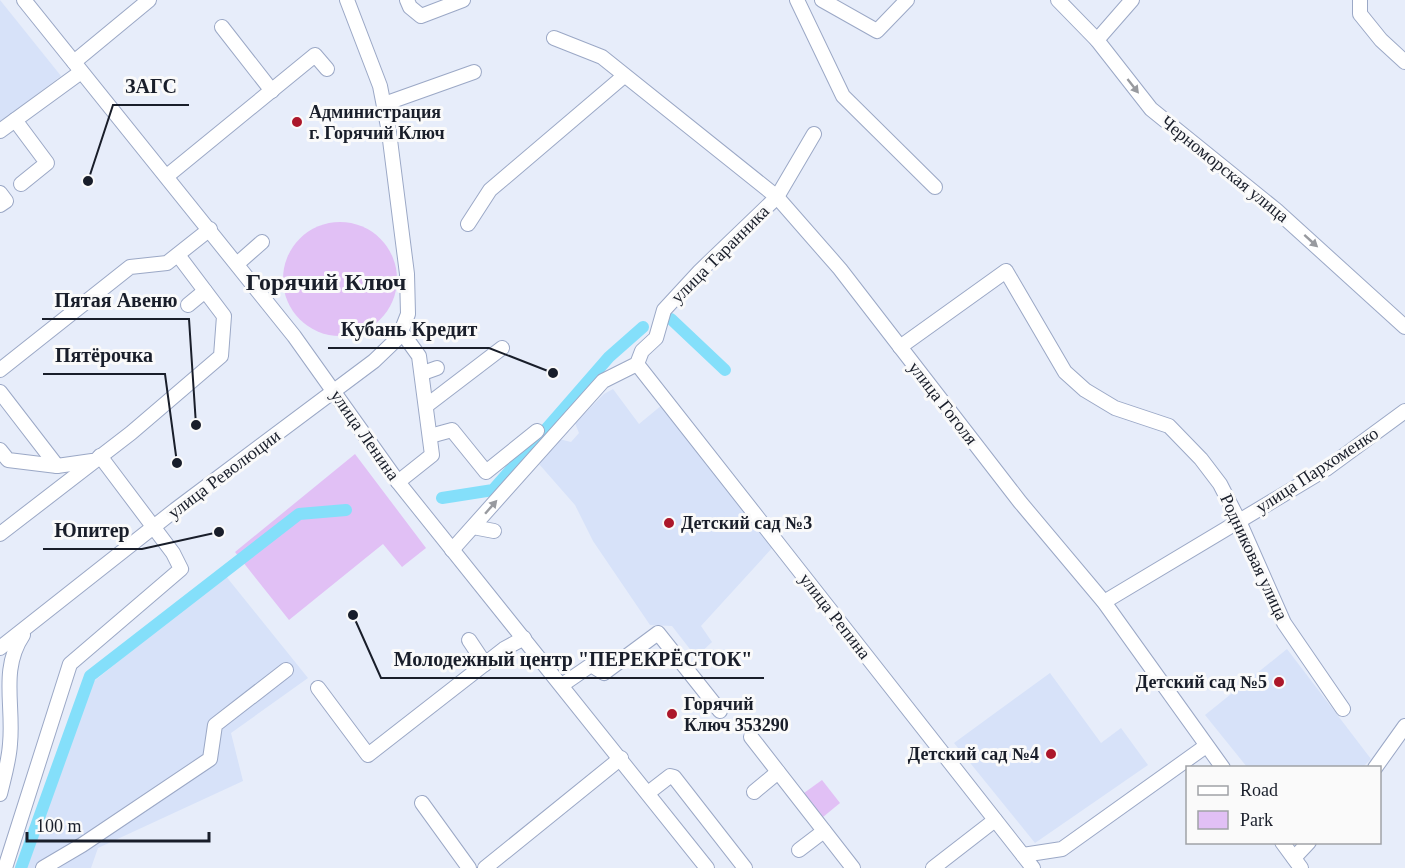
<svg xmlns="http://www.w3.org/2000/svg" width="1405" height="868" font-family="Georgia,serif">
<style>
.built{fill:#d7e2f9}
.green{fill:#e1c0f5}
.lines{fill:none;stroke-linecap:round;stroke-linejoin:round}
.canal{stroke:#84dffa;stroke-width:12}
.minor-casing{stroke:#9ba8c6;stroke-width:16}
.minor{stroke:#fff;stroke-width:14}
.oneway{fill:#989a9f}
.poi-dot{fill:#ac172a;stroke:#fafafa;stroke-width:2}
.labels{text-anchor:middle;dominant-baseline:central;stroke-width:6;stroke-linejoin:round;paint-order:stroke}
.poi-label{font-size:18px;font-weight:bold;fill:#191e2a;stroke:#fafafa;text-anchor:start}
.street-label{font-size:18px;fill:#191e2a;stroke:#fafafa}
.district-label{font-size:24px;font-weight:bold;fill:#191e2a;stroke:#fafafa}
.leader{fill:none;stroke:#191e2a;stroke-width:2}
.callout-dot{fill:#191e2a;stroke:#fafafa;stroke-width:2}
.callout-label{font-size:20px;text-anchor:middle;font-weight:bold;fill:#191e2a;stroke:#fafafa;stroke-width:6;stroke-linejoin:round;paint-order:stroke}
</style>
<rect width="100%" height="100%" fill="#e7edfa"/>
<g class="built">
<path d="M 0,0 L 61,76 L 0,122 Z"/>
<path d="M 613,389 L 639,424 L 662,405 L 773,547 L 701,626 L 712,642 L 696,657 L 672,626 L 650,625 L 593,541 L 575,505 L 539,464 L 559,439 L 571,442 L 579,433 L 575,423 L 604,394 Z"/>
<path d="M 225,575 L 308,678 L 231,733 L 243,781 L 98,848 L 91,868 L 27,868 L 93,682 Z"/>
<path d="M 1287,649 L 1371,759 L 1363,767 L 1247,767 L 1205,715 Z"/>
<path d="M 1050,673 L 1101,743 L 1121,728 L 1148,765 L 1035,843 L 954,743 Z"/>
</g>
<g class="green">
<circle cx="340" cy="279" r="57"/>
<path d="M 355,454 L 426,548 L 402,567 L 383,544 L 289,620 L 235,552 Z"/>
<path d="M 822,780 L 840,803 L 823,817 L 804,793 Z"/>
</g>
<g class="lines">
<g class="canal">
<path d="M 671,319 L 725,370"/>
<path d="M 442,498 L 493,490 L 609,357 L 643,327"/>
<path d="M 21,868 L 90,676 L 299,514 L 346,510"/>
</g>
<defs>
<g id="minor">
<path d="M 24,0 L 294,336 L 398,482 L 707,868"/>
<path d="M 407,0 L 410,7 L 421,16 L 463,0"/>
<path d="M 797,0 L 843,96 L 935,187"/>
<path d="M 822,0 L 877,31 L 907,0"/>
<path d="M 1058,0 L 1097,40 L 1151,109 L 1276,210 L 1405,327"/>
<path d="M 1360,0 L 1360,14 L 1381,40 L 1405,62"/>
<path d="M 222,27 L 272,91"/>
<path d="M 554,38 L 602,57 L 777,197 L 840,269 L 1020,502 L 1104,602 L 1223,768"/>
<path d="M 1097,40 L 1132,0"/>
<path d="M 74,62 L 149,0"/>
<path d="M 384,104 L 474,72"/>
<path d="M 15,120 L 47,163 L 21,184"/>
<path d="M 0,131 L 81,72"/>
<path d="M 167,176 L 315,55 L 327,69"/>
<path d="M 0,193 L 6,201 L 0,205"/>
<path d="M 468,224 L 490,190 L 624,76"/>
<path d="M 237,264 L 262,242"/>
<path d="M 188,305 L 205,291"/>
<path d="M 900,347 L 1006,271 L 1065,372 L 1085,390 L 1115,408 L 1169,426 L 1201,459 L 1220,484 L 1239,521 L 1284,623 L 1343,709"/>
<path d="M 637,364 L 1033,868"/>
<path d="M 0,370 L 130,267 L 167,263 L 210,229"/>
<path d="M 423,373 L 437,368"/>
<path d="M 0,392 L 57,466"/>
<path d="M 426,406 L 502,348"/>
<path d="M 430,436 L 452,430 L 486,472 L 537,431"/>
<path d="M 0,450 L 8,460 L 57,466 L 92,461"/>
<path d="M 398,482 L 432,455 L 419,356 L 401,331"/>
<path d="M 473,527 L 494,531"/>
<path d="M 0,534 L 131,433 L 221,356 L 224,316 L 178,255"/>
<path d="M 452,550 L 603,381 L 637,364 L 642,351 L 656,338 L 664,310 L 700,271 L 777,197 L 814,134"/>
<path d="M 1104,602 L 1326,469 L 1405,411"/>
<path d="M 469,640 L 485,664"/>
<path d="M 0,648 L 175,510 L 374,361 L 399,337 L 408,314 L 407,274 L 389,132 L 380,86 L 347,0"/>
<path d="M 562,685 L 591,665 L 604,673 L 658,633 L 720,711"/>
<path d="M 318,688 L 368,755 L 504,649 L 524,638"/>
<path d="M 751,737 L 853,868"/>
<path d="M 1375,768 L 1405,726"/>
<path d="M 754,792 L 778,772"/>
<path d="M 648,793 L 670,776 L 674,777 L 745,868"/>
<path d="M 0,794 C 4,777 9,761 10,744 C 14,706 0,669 23,635"/>
<path d="M 422,803 L 469,868"/>
<path d="M 1282,842 L 1301,868"/>
<path d="M 799,850 L 824,831"/>
<path d="M 1023,855 L 1062,849 L 1206,746"/>
<path d="M 1294,858 L 1309,842"/>
<path d="M 5,868 L 70,664 L 181,569 L 173,553 L 100,456"/>
<path d="M 43,868 L 82,845 L 210,759 L 215,725 L 286,670"/>
<path d="M 485,868 L 621,758"/>
<path d="M 933,868 L 995,820"/>
</g>
</defs>
<use href="#minor" class="minor-casing"/>
<use href="#minor" class="minor"/>
</g>
<defs><path id="oneway-solid" d="M-6-.8H1V-3.2L6.5 0L1 3.2V.8H-6Z" transform="scale(1.5)"/></defs>
<g class="oneway">
<use href="#oneway-solid" transform="translate(1133 86) rotate(52)"/>
<use href="#oneway-solid" transform="translate(1311 241) rotate(42)"/>
<use href="#oneway-solid" transform="translate(491 507) rotate(-49)"/>
</g>
<g class="poi-dot">
<circle cx="297" cy="122" r="6"/>
<circle cx="669" cy="523" r="6"/>
<circle cx="1279" cy="682" r="6"/>
<circle cx="672" cy="714" r="6"/>
<circle cx="1051" cy="754" r="6"/>
</g>
<g class="labels">
<g class="poi-label">
<text x="309" y="112">Администрация<tspan x="309" dy="21">г. Горячий Ключ</tspan></text>
<text x="681" y="523">Детский сад №3</text>
<text x="1267" y="682" text-anchor="end">Детский сад №5</text>
<text x="684" y="704">Горячий<tspan x="684" dy="21">Ключ 353290</tspan></text>
<text x="1039" y="754" text-anchor="end">Детский сад №4</text>
</g>
<g class="street-label">
<text transform="translate(1225 169) rotate(39)">Черноморская улица</text>
<text transform="translate(720 254) rotate(-45)">улица Таранника</text>
<text transform="translate(943 403) rotate(52)">улица Гоголя</text>
<text transform="translate(365 435) rotate(55)">улица Ленина</text>
<text transform="translate(1317 470) rotate(-33)">улица Пархоменко</text>
<text transform="translate(224 474) rotate(-37)">улица Революции</text>
<text transform="translate(1254 557) rotate(65)">Родниковая улица</text>
<text transform="translate(835 616) rotate(52)">улица Репина</text>
</g>
<g class="district-label">
<text x="326" y="282">Горячий Ключ</text>
</g>
</g>
<path class="leader" d="M88 181L113 105H189M196 425L189 319H42M553 373L489 348H328M177 463L165 374H43M219 532L142 549H43M353 615L381 678H764"/>
<g class="callout-dot">
<circle cx="88" cy="181" r="6"/>
<circle cx="196" cy="425" r="6"/>
<circle cx="553" cy="373" r="6"/>
<circle cx="177" cy="463" r="6"/>
<circle cx="219" cy="532" r="6"/>
<circle cx="353" cy="615" r="6"/>
</g>
<g class="callout-label">
<text x="151" y="93">ЗАГС</text>
<text x="116" y="307">Пятая Авеню</text>
<text x="409" y="336">Кубань Кредит</text>
<text x="104" y="362">Пятёрочка</text>
<text x="92" y="537">Юпитер</text>
<text x="573" y="666">Молодежный центр "ПЕРЕКРЁСТОК"</text>
</g>
<rect x="1186" y="766" width="195" height="78" fill="#fafafa" stroke="#a0a2a7" stroke-width="1.5"/>
<rect x="1198" y="786" width="30" height="9" fill="#ffffff" stroke="#a0a2a7" stroke-width="1.5"/>
<text x="1240" y="796" font-size="18" fill="#191e2a">Road</text>
<rect x="1198" y="811" width="30" height="18" fill="#e1c0f5" stroke="#a0a2a7" stroke-width="1.5"/>
<text x="1240" y="826" font-size="18" fill="#191e2a">Park</text>
<path d="M27 832v9h182v-9" fill="none" stroke="#191e2a" stroke-width="3"/>
<text x="36" y="832" font-size="18" fill="#191e2a" stroke="#fafafa" stroke-width="4.5" paint-order="stroke">100 m</text>
</svg>
